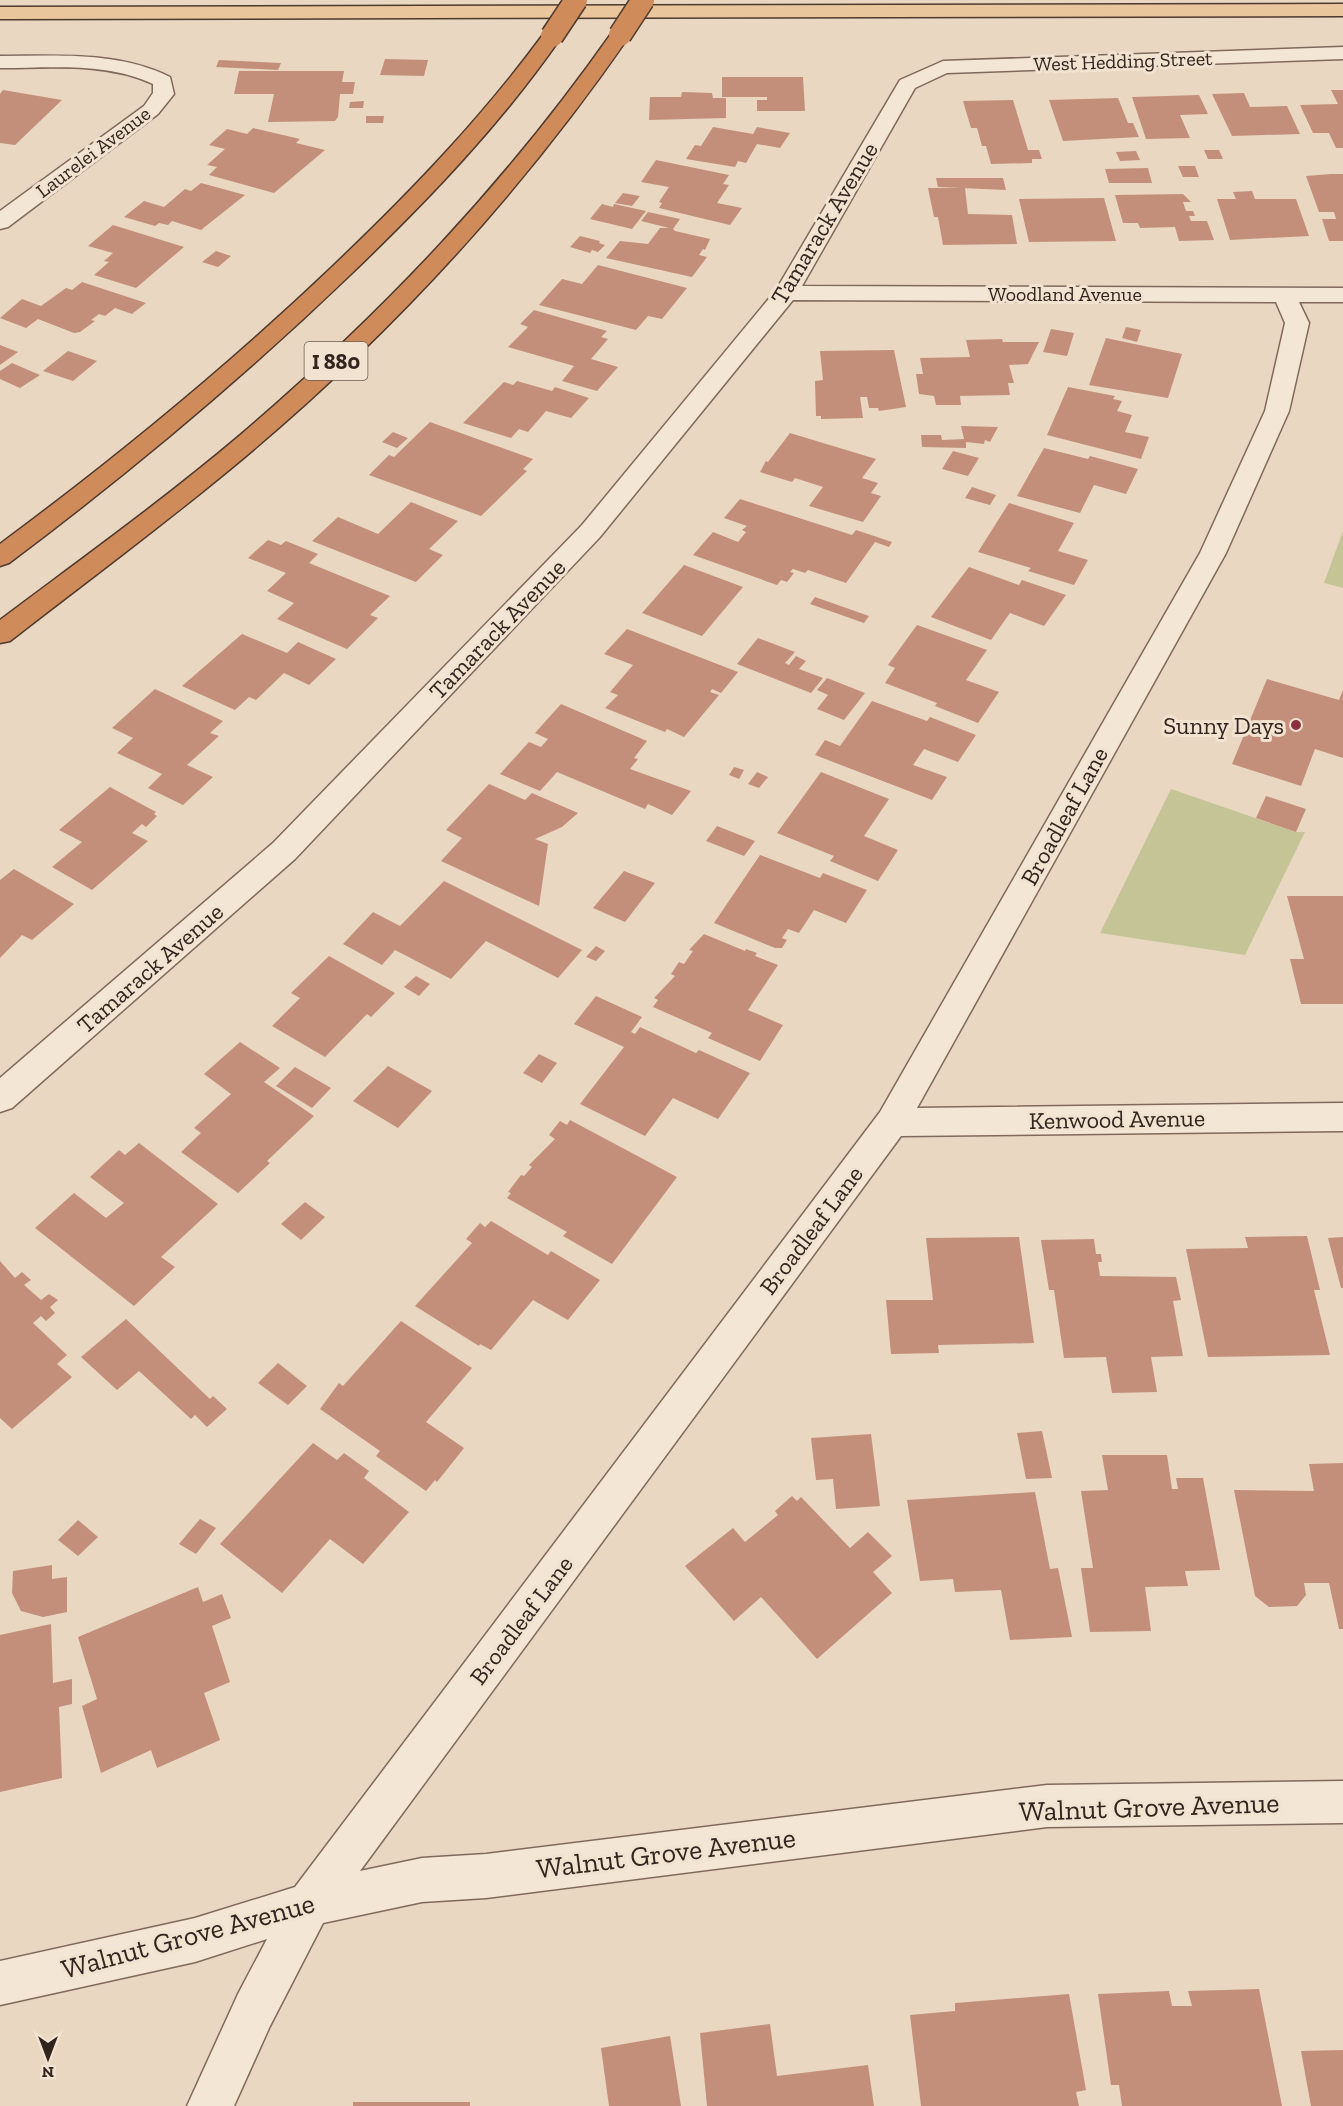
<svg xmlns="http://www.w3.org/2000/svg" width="1343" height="2106" font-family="'Zilla Slab',serif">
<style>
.green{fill:#c5c497}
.building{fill:#c38f7b}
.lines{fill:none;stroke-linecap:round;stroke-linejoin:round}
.minor-casing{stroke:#80695b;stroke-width:3}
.major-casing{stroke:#4e392f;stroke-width:3}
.highway-casing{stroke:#4e392f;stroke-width:3}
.minor{fill:#f4e6d4;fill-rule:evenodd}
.major{fill:#e9c69c;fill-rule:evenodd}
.highway{fill:#d08b5a;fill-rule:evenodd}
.highway-bridge-casing{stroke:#4e392f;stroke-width:25;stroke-linecap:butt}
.highway-bridge{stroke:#d08b5a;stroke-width:22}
.poi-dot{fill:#89313e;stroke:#f1e3d0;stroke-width:2}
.labels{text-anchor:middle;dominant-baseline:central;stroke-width:6;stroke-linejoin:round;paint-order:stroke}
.far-street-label{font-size:20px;fill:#32241e;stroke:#f1e3d0}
.shield{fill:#f1e3d0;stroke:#6b5d53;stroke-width:1.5}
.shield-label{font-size:22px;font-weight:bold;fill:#32241e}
.street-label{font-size:24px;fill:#32241e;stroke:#f1e3d0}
.poi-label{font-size:24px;fill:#32241e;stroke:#f1e3d0;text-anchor:end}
.near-street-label{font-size:28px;fill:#32241e;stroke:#f1e3d0}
</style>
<rect width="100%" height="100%" fill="#e9d7c2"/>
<g class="green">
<path d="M 1343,531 L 1343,588 L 1324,583 Z"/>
<path d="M 1171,789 L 1296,832 L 1305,832 L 1245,955 L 1100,933 Z"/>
</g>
<g class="building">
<path d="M 385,59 L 428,60 L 424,76 L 380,75 Z"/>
<path d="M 219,60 L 281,63 L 278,70 L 216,67 Z"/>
<path d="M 239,71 L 344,71 L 342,82 L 355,82 L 353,94 L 340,94 L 338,117 L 335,121 L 268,122 L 274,94 L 234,94 Z"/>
<path d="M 722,77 L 803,77 L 805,111 L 757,111 L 757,100 L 767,100 L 767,97 L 722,97 Z"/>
<path d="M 3,90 L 62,100 L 15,145 L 0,143 L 0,94 Z"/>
<path d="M 1331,90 L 1343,90 L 1343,148 L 1336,148 L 1329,133 L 1313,133 L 1300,105 L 1338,104 Z"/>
<path d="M 682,92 L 712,93 L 713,98 L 726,98 L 726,118 L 649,120 L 650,97 L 681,97 Z"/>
<path d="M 1244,93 L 1250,107 L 1287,106 L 1300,134 L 1232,136 L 1212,94 Z"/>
<path d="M 1199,95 L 1208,114 L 1180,115 L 1190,138 L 1146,139 L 1132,97 Z"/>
<path d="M 1118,98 L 1128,123 L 1133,123 L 1139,137 L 1063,141 L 1049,100 Z"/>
<path d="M 1013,100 L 1028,150 L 1039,150 L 1042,159 L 1032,159 L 1032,163 L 991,164 L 986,146 L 982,146 L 977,128 L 971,128 L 963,101 Z"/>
<path d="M 364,101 L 363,108 L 349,108 L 350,102 Z"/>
<path d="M 366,116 L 384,116 L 383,123 L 366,123 Z"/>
<path d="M 713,127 L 753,134 L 757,127 L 790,133 L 780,148 L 757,144 L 746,163 L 738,161 L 735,167 L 686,159 L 695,145 L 701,146 Z"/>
<path d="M 253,128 L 300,139 L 296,143 L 325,150 L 274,193 L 209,175 L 217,167 L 207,165 L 225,149 L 209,145 L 227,129 L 247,134 Z"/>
<path d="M 1204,150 L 1219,150 L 1223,159 L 1208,159 Z"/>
<path d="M 1136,151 L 1140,160 L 1120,161 L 1116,152 Z"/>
<path d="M 656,160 L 729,175 L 723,184 L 729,185 L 717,203 L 742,208 L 730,225 L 659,208 L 662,203 L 659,202 L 669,187 L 641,182 Z"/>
<path d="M 1178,166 L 1195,166 L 1199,177 L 1183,177 Z"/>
<path d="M 1148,168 L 1152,183 L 1109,183 L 1105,169 Z"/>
<path d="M 1331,174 L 1343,174 L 1343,241 L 1329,241 L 1322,219 L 1336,219 L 1334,212 L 1319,212 L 1306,176 Z"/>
<path d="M 936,178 L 1003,178 L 1006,190 L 938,187 Z"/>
<path d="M 201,183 L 245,195 L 201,230 L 172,221 L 168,225 L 159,223 L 155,226 L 124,217 L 144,201 L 164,207 L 185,189 L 191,191 Z"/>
<path d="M 928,188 L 965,188 L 968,214 L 1012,215 L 1017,244 L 943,245 L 938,217 L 934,217 Z"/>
<path d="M 1252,191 L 1255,199 L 1296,199 L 1309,236 L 1230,240 L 1217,199 L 1236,199 L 1233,192 Z"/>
<path d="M 623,193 L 640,196 L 632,206 L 615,203 Z"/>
<path d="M 1183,194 L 1191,202 L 1183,202 L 1186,211 L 1193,211 L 1195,216 L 1189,216 L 1191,221 L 1207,221 L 1214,240 L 1179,241 L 1175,227 L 1140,228 L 1138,223 L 1123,223 L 1115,195 Z"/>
<path d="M 1104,198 L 1116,241 L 1029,242 L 1019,199 Z"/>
<path d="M 602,204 L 613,207 L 614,204 L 646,211 L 632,229 L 590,219 Z"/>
<path d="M 648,212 L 680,219 L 673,229 L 675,231 L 710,239 L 705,250 L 703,249 L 699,255 L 707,257 L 692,277 L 606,258 L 620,241 L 648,244 L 660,228 L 669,228 L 641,221 Z"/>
<path d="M 113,225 L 184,247 L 136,288 L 94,275 L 109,262 L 104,261 L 113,253 L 88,246 Z"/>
<path d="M 580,236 L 600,241 L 599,243 L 605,245 L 598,252 L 592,250 L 590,253 L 570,247 Z"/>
<path d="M 216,251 L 231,256 L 218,267 L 202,262 Z"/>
<path d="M 598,265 L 687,288 L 662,319 L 648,316 L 636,330 L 539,305 L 562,279 L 582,284 Z"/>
<path d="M 82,282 L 146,303 L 132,314 L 115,308 L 105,316 L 99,314 L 91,320 L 95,321 L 80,332 L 74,333 L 38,319 L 26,328 L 0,318 L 22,299 L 41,306 L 66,288 L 72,290 Z"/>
<path d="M 534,310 L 607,331 L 601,337 L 608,339 L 591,359 L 618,367 L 597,391 L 562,381 L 574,366 L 508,347 L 528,327 L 520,324 Z"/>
<path d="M 1126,327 L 1141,330 L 1137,342 L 1122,338 Z"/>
<path d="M 1051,329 L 1074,333 L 1067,356 L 1043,352 Z"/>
<path d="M 1106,338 L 1182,354 L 1168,398 L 1089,385 Z"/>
<path d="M 1002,339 L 1003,342 L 1039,342 L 1028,364 L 1009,365 L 1014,383 L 1008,383 L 1010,395 L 960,396 L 961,405 L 936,405 L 934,396 L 919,394 L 916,374 L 923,374 L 920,358 L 970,357 L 966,340 Z"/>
<path d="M 0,345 L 18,352 L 0,365 Z"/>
<path d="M 894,350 L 906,407 L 879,411 L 878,408 L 869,408 L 867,397 L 860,397 L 863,418 L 821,419 L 821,416 L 816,416 L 815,381 L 823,380 L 820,351 Z"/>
<path d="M 68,351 L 97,361 L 73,381 L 43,371 Z"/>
<path d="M 12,363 L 40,375 L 20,388 L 0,379 L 0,371 Z"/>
<path d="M 517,381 L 552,391 L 555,387 L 589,398 L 571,418 L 546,411 L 528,432 L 519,429 L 511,438 L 463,423 L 504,382 L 513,385 Z"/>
<path d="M 1068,387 L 1115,396 L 1113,399 L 1122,401 L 1117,411 L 1132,415 L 1125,432 L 1149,437 L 1141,459 L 1047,435 Z"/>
<path d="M 430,422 L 533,459 L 523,469 L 527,471 L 481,516 L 369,475 L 389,455 L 394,457 Z"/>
<path d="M 961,426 L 998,427 L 990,442 L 985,440 L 984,444 L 966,442 L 966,448 L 922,447 L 921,435 L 941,435 L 942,440 L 964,439 Z"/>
<path d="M 393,432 L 408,438 L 397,448 L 382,442 Z"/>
<path d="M 790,433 L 876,459 L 862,478 L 878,483 L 871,493 L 881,496 L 863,522 L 809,506 L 823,487 L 795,478 L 792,482 L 760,472 L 766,461 L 768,462 Z"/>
<path d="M 1044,448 L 1088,459 L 1090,456 L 1138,469 L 1126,494 L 1094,485 L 1080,513 L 1017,496 Z"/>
<path d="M 953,451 L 979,458 L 968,476 L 942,469 Z"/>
<path d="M 972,487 L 996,495 L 990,505 L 965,498 Z"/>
<path d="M 740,499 L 852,535 L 856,530 L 892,542 L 889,547 L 875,542 L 846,583 L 808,570 L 805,573 L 793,569 L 790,572 L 794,573 L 787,582 L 781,580 L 777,585 L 693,555 L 713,532 L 738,542 L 746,532 L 742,530 L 747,526 L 724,518 Z"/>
<path d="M 411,502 L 458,521 L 429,549 L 443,555 L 416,582 L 312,541 L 338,517 L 378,534 Z"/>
<path d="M 1009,503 L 1074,523 L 1058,551 L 1088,560 L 1074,585 L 1028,571 L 1031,568 L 978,552 Z"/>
<path d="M 268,540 L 281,545 L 286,541 L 318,554 L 309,563 L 390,596 L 370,615 L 378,618 L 347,649 L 277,619 L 294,603 L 267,591 L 286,573 L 248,558 Z"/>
<path d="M 684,565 L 743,587 L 702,636 L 642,613 Z"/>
<path d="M 969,567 L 1019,585 L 1022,580 L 1066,595 L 1044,626 L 1010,613 L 991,640 L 931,617 Z"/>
<path d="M 815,597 L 869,616 L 864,623 L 810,604 Z"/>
<path d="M 917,625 L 987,650 L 966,680 L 999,692 L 978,723 L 935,706 L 937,703 L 885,683 L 895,668 L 888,665 Z"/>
<path d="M 627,629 L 738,672 L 721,693 L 712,689 L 710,692 L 719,695 L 684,737 L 667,729 L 665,732 L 605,708 L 618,695 L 610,692 L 633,665 L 604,654 Z"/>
<path d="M 242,634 L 287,653 L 298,642 L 336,659 L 309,685 L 284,673 L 256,700 L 249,697 L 235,710 L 182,686 Z"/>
<path d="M 758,638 L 795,652 L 785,663 L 789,665 L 796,656 L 806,661 L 799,669 L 823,678 L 811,693 L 737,664 Z"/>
<path d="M 827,678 L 865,693 L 844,720 L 817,709 L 828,695 L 817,690 Z"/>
<path d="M 1267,679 L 1339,700 L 1343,690 L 1343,758 L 1315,749 L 1301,786 L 1232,764 Z"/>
<path d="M 155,689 L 223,721 L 210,733 L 219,736 L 187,765 L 213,777 L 183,805 L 148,788 L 162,774 L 117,753 L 133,738 L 112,728 Z"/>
<path d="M 872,701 L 927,721 L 930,717 L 976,735 L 958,762 L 924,749 L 913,765 L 947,777 L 932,800 L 815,755 L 825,740 L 840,746 Z"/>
<path d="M 561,704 L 647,741 L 634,758 L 638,759 L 630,769 L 691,791 L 672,815 L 648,804 L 645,809 L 557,772 L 540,791 L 500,774 L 529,742 L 541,747 L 548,739 L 535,733 Z"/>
<path d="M 734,767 L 744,770 L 739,779 L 729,775 Z"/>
<path d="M 757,772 L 768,777 L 759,788 L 748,784 Z"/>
<path d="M 821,772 L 889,799 L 864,836 L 898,850 L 878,881 L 830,861 L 834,856 L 777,833 Z"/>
<path d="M 489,784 L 525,800 L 532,793 L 578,813 L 562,827 L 535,839 L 548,844 L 539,906 L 441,861 L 462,838 L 446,830 Z"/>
<path d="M 110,787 L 156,812 L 154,814 L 157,816 L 146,827 L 142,824 L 132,833 L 148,841 L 92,890 L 52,867 L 82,842 L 59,830 Z"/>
<path d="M 1266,796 L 1306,809 L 1296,832 L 1256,818 Z"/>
<path d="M 717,826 L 755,841 L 744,856 L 706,841 Z"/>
<path d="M 760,855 L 820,878 L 823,873 L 867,890 L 846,923 L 814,910 L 799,933 L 788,929 L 782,938 L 787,940 L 782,948 L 775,948 L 714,923 Z"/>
<path d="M 14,869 L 74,904 L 32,940 L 22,935 L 0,958 L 0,880 Z"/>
<path d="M 624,871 L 655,883 L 625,922 L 593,908 Z"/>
<path d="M 444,881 L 582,950 L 558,978 L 486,941 L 451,979 L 395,950 L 382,965 L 343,944 L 373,912 L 400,926 Z"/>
<path d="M 1287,896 L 1343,896 L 1343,1004 L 1301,1004 L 1290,959 L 1304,959 Z"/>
<path d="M 704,934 L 745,951 L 746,949 L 757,953 L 755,956 L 778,965 L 748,1010 L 783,1025 L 760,1061 L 708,1038 L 712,1033 L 653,1007 L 658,1000 L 654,998 L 675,976 L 671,974 L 679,962 L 684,964 L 693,951 L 689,950 Z"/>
<path d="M 596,946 L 605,951 L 596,961 L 586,957 Z"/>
<path d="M 329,956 L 395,993 L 371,1017 L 367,1014 L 325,1057 L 272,1026 L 300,998 L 291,993 Z"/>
<path d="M 416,976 L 430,984 L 419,996 L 404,987 Z"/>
<path d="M 596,996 L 642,1017 L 631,1032 L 635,1034 L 640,1027 L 696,1053 L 699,1050 L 750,1073 L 718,1119 L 673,1098 L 645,1136 L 580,1104 L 624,1047 L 574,1024 Z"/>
<path d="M 240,1042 L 280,1068 L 264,1082 L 314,1116 L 267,1161 L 270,1163 L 238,1193 L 181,1152 L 201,1133 L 194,1128 L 231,1094 L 204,1074 Z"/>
<path d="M 539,1054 L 557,1063 L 542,1083 L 523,1073 Z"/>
<path d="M 388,1066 L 432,1091 L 398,1128 L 353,1101 Z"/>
<path d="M 295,1067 L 331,1088 L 312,1108 L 276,1086 Z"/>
<path d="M 570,1120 L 677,1177 L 612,1264 L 563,1236 L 567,1232 L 507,1198 L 511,1193 L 508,1192 L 521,1175 L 524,1176 L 532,1167 L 529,1165 L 555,1139 L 549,1135 L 560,1121 L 567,1125 Z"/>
<path d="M 139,1143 L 218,1204 L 161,1257 L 175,1267 L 134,1306 L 35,1228 L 74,1193 L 106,1218 L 124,1203 L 90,1177 L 119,1150 L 125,1155 Z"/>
<path d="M 305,1202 L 325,1217 L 301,1240 L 281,1224 Z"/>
<path d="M 491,1221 L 548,1255 L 551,1251 L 600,1280 L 568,1320 L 533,1300 L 491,1350 L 480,1344 L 479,1346 L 415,1306 L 472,1243 L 466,1239 L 480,1223 L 485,1227 Z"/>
<path d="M 1307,1236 L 1320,1290 L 1314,1290 L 1330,1355 L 1208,1357 L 1186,1249 L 1248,1248 L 1245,1237 Z"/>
<path d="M 1019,1237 L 1034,1343 L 938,1345 L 939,1353 L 891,1354 L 886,1300 L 933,1300 L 926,1238 Z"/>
<path d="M 1343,1237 L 1343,1288 L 1341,1288 L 1328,1238 Z"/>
<path d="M 1094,1239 L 1096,1254 L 1101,1254 L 1102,1262 L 1098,1262 L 1100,1276 L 1176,1277 L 1181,1300 L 1173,1301 L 1183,1356 L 1151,1357 L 1157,1392 L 1112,1393 L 1106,1357 L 1064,1358 L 1054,1290 L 1049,1290 L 1041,1240 Z"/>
<path d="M 0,1261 L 15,1278 L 22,1272 L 31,1280 L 24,1285 L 41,1300 L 49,1294 L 58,1300 L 50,1307 L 55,1313 L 46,1321 L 41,1316 L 33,1323 L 67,1355 L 57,1364 L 72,1377 L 12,1429 L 0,1418 Z"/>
<path d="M 126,1319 L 210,1399 L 213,1396 L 227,1409 L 207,1427 L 195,1415 L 191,1419 L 139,1371 L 117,1390 L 81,1357 Z"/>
<path d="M 401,1321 L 472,1368 L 426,1422 L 464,1448 L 437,1482 L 435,1480 L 426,1491 L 376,1456 L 380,1451 L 320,1409 L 339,1383 L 343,1386 Z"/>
<path d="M 278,1363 L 307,1386 L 288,1405 L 258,1383 Z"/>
<path d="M 1042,1431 L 1052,1478 L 1026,1479 L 1017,1433 Z"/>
<path d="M 871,1434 L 880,1506 L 836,1509 L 833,1479 L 816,1480 L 811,1438 Z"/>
<path d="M 313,1443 L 337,1460 L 344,1453 L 369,1471 L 364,1478 L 409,1512 L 363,1564 L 330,1539 L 282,1593 L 220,1544 Z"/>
<path d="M 1102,1455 L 1167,1455 L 1172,1489 L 1178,1489 L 1176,1478 L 1203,1478 L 1220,1570 L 1185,1571 L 1188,1586 L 1145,1587 L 1151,1631 L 1090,1632 L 1081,1568 L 1093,1568 L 1081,1491 L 1108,1490 Z"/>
<path d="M 1343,1463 L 1343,1629 L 1339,1629 L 1329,1583 L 1304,1583 L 1306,1595 L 1297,1606 L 1269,1607 L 1255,1596 L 1234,1490 L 1314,1491 L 1309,1464 Z"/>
<path d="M 1035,1492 L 1050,1569 L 1058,1568 L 1072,1637 L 1010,1640 L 1001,1590 L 955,1592 L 953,1579 L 920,1581 L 907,1500 Z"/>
<path d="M 792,1496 L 797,1501 L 801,1497 L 850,1548 L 868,1532 L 892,1556 L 873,1572 L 892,1593 L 817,1659 L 761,1597 L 734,1621 L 685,1566 L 733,1528 L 745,1542 L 778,1515 L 775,1511 Z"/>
<path d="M 200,1519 L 216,1528 L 196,1554 L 179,1544 Z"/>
<path d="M 78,1520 L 98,1537 L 78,1556 L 58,1540 Z"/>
<path d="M 52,1565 L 52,1579 L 67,1577 L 67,1612 L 43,1617 L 21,1611 L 12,1593 L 13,1571 Z"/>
<path d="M 198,1587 L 203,1602 L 222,1594 L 231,1618 L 212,1626 L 230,1682 L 204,1693 L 220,1740 L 157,1768 L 151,1750 L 101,1773 L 82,1706 L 97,1699 L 78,1637 Z"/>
<path d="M 51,1624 L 53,1683 L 72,1679 L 72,1704 L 59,1707 L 62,1778 L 0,1792 L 0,1635 Z"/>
<path d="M 1259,1989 L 1282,2106 L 1122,2106 L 1119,2085 L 1111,2085 L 1098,1994 L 1169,1991 L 1172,2006 L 1192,2006 L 1188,1991 Z"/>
<path d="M 1069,1994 L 1086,2090 L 1076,2092 L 1079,2106 L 921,2106 L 910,2015 L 955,2011 L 955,2003 Z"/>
<path d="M 770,2024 L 777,2076 L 868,2065 L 874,2106 L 707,2106 L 700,2033 Z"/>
<path d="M 670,2036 L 681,2106 L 609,2106 L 601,2048 Z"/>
<path d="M 1343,2050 L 1343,2106 L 1311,2106 L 1301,2051 Z"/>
<rect x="353" y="2102" width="117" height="4"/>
</g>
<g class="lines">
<defs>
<g id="minor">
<path d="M 1343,47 L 1343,59 L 947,73 L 915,88 L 802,286 L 1343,288 L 1343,302 L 1299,302 L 1309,323 L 1289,411 L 1226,553 L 917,1108 L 1343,1103 L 1343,1131 L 901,1136 L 360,1871 L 422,1858 L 486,1854 L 1047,1785 L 1343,1781 L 1343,1823 L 1047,1827 L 486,1898 L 422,1902 L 323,1923 L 270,2026 L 234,2106 L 187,2106 L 238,1994 L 267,1939 L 195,1962 L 0,2005 L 0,1961 L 195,1918 L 295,1887 L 880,1112 L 1200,553 L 1265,411 L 1285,323 L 1276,302 L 793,300 L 600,537 L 295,859 L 12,1108 L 0,1112 L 0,1078 L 273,843 L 582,525 L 776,290 L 900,80 L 943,61 Z"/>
<path d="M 0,56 C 57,56 117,51 170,77 L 174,94 L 158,114 L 8,227 L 0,229 L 0,211 L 144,106 L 153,93 L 153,84 C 107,62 50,68 0,68 Z"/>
</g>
<path id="major" d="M 1343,4 L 1343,16 L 0,19 L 0,7 Z"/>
<g id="highway">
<path d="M 620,29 L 627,31 L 630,35 C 523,190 397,328 253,450 C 174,517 91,578 10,641 L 0,643 L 0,620 C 80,560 161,502 238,437 C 382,314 504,186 613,31 Z"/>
<path d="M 552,30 L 559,32 L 562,36 C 502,123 428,200 352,273 C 244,377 129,473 9,563 L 0,566 L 0,544 C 116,458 227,367 332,267 C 409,194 482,118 545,32 Z"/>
</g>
</defs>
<use href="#minor" class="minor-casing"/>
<use href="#major" class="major-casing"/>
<use href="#highway" class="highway-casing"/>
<use href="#minor" class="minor"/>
<use href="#major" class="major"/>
<use href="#highway" class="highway"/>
<defs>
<g id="highway-bridge">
<path d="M 620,35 L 643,0"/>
<path d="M 552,36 L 576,0"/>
</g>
</defs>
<use href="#highway-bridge" class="highway-bridge-casing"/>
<use href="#highway-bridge" class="highway-bridge"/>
</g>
<circle class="poi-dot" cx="1296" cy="725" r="6"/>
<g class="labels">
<g class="far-street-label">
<text transform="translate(1123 61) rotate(-2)">West Hedding Street</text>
<text transform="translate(93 152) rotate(-37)">Laurelei Avenue</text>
<text x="1065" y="294">Woodland Avenue</text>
</g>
<rect class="shield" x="304.5" y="342" width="63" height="38" rx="4.5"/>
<g class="shield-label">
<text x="336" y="361">I 880</text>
</g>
<g class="street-label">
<text transform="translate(824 223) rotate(-59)">Tamarack Avenue</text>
<text transform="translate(497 629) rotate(-46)">Tamarack Avenue</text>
<text transform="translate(1064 816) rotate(-61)">Broadleaf Lane</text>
<text transform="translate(150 968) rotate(-41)">Tamarack Avenue</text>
<text transform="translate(1117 1119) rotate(-1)">Kenwood Avenue</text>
<text transform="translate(811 1230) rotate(-53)">Broadleaf Lane</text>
<text transform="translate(521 1620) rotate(-53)">Broadleaf Lane</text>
</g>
<g class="poi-label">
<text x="1284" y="725">Sunny Days</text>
</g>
<g class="near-street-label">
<text transform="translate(1149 1807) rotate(-2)">Walnut Grove Avenue</text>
<text transform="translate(666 1853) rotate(-7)">Walnut Grove Avenue</text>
<text transform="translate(188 1936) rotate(-15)">Walnut Grove Avenue</text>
</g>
</g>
<g transform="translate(48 2058) rotate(180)" stroke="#f1e3d0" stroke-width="4.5" paint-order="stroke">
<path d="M0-4.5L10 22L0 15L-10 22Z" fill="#32241e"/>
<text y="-9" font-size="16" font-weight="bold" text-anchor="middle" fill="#32241e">N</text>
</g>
</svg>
